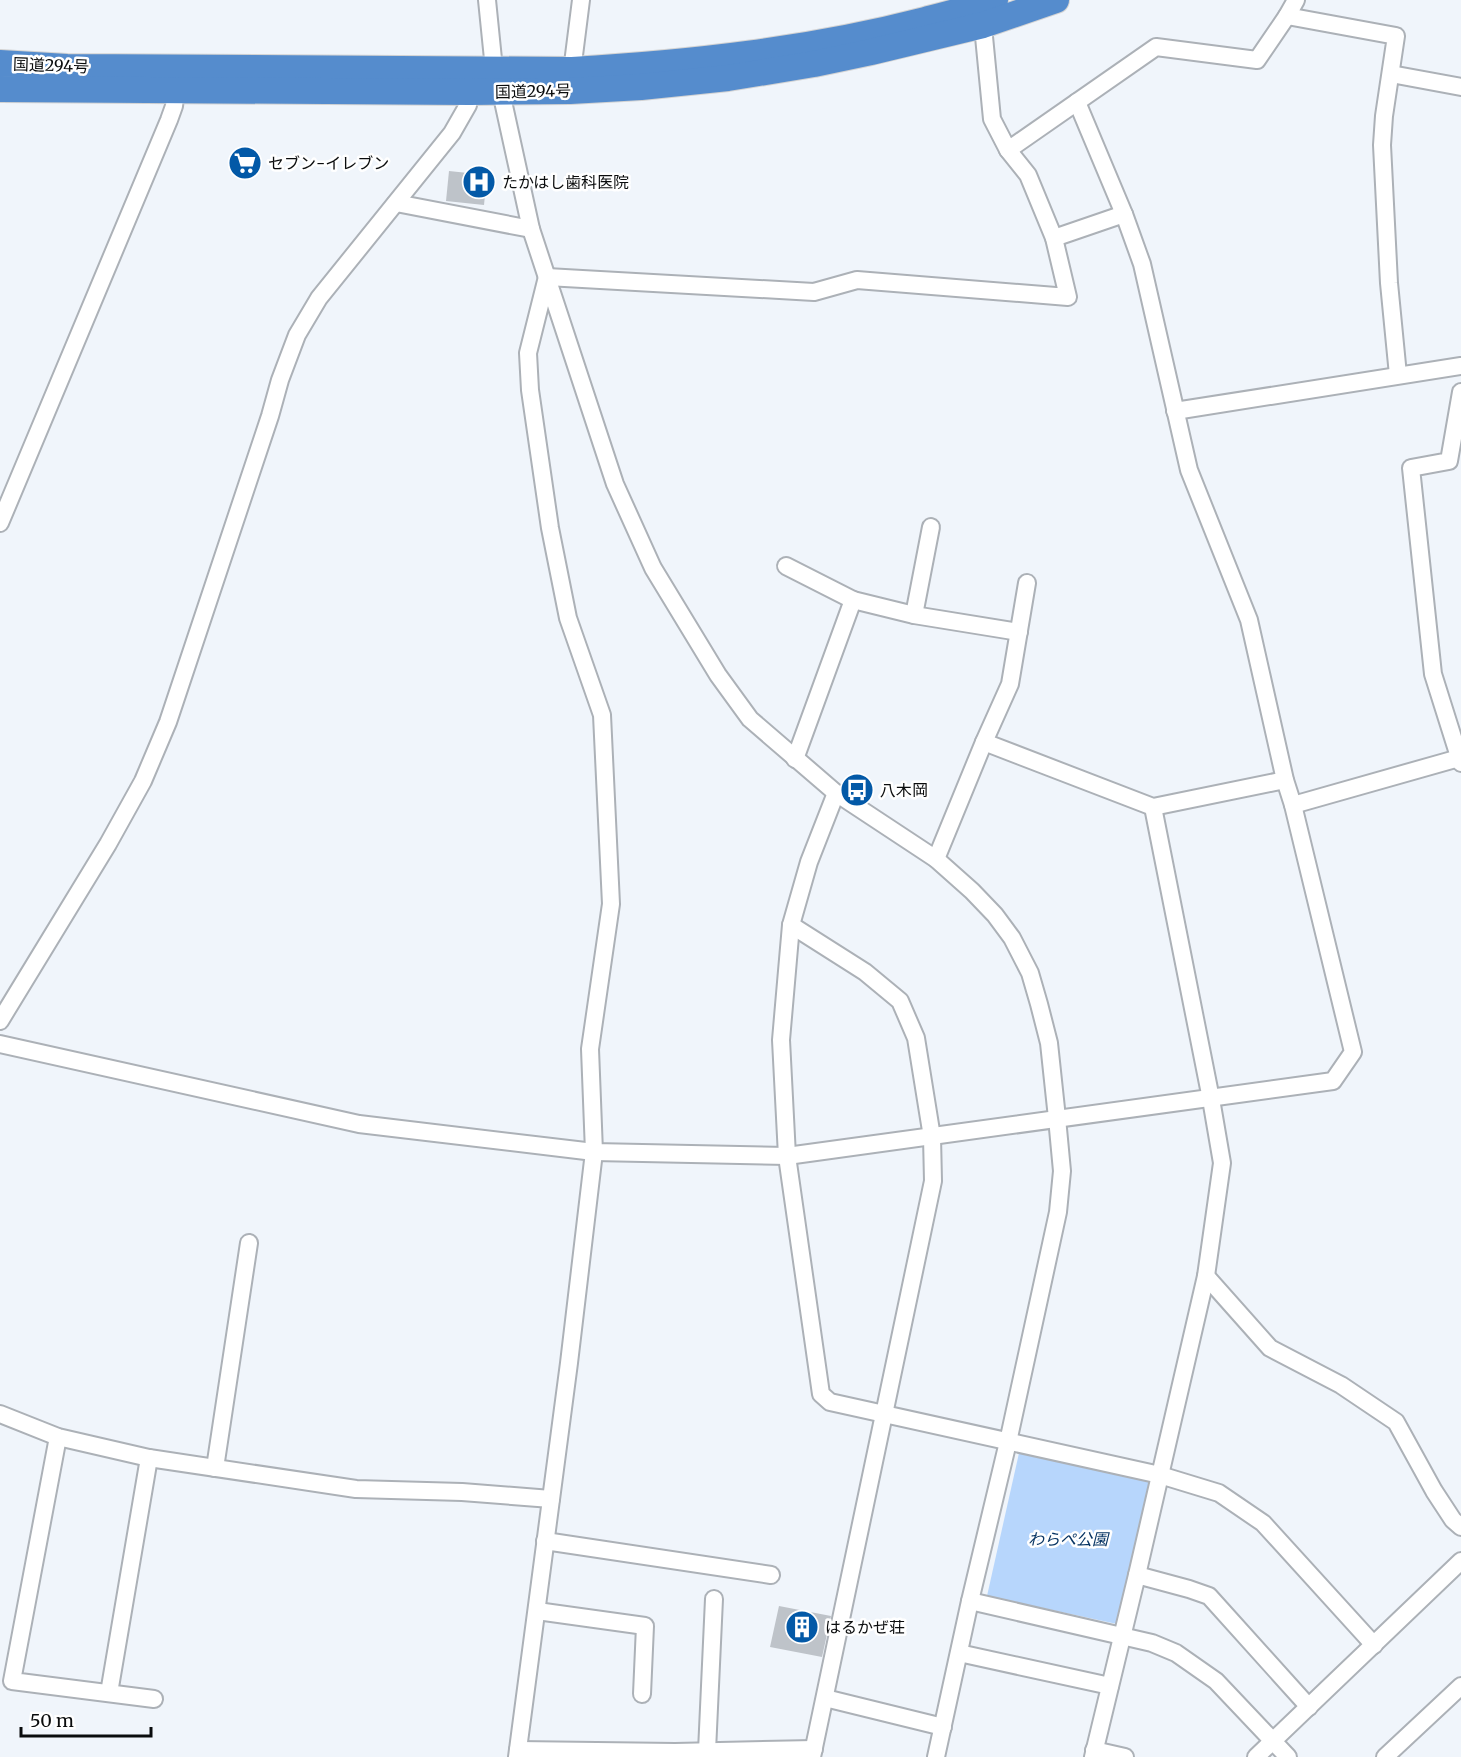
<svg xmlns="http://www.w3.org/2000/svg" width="1461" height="1757" font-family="Merriweather,'Noto Sans JP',serif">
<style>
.green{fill:#b7d6fc}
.building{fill:#bec3c9}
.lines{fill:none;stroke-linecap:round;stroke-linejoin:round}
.minor-casing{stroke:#acb1b7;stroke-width:20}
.highway-casing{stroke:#d3d3d3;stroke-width:28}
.minor{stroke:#fff;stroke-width:16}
.highway{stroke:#558ccd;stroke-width:26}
.labels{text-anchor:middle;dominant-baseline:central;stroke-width:5;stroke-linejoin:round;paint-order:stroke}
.street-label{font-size:16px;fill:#0a0c0d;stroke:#fff}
.poi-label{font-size:16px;fill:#0a0c0d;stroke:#fff;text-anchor:start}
.park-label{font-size:16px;font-style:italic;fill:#073463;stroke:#fff}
</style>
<rect width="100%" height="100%" fill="#f0f5fb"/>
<path class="green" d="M 1019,1453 L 1149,1481 L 1117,1624 L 987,1596 Z"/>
<g class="building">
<path d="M 449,171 L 487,175 L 484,205 L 446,201 Z"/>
<path d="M 779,1606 L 831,1616 L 822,1657 L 770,1647 Z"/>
</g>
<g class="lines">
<defs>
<g id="minor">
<path d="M 487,0 L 494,69 L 501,92 L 531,229 L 615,484 L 653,568 L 718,675 L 750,719 L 836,793 L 936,859 L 972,891 L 995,915 L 1012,938 L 1030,973 L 1039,1004 L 1049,1043 L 1057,1118 L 1062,1171 L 1058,1212 L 1008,1442 L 970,1601 L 936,1757"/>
<path d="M 1287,16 L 1396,36 L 1384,116 L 1382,145 L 1389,283 L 1398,375"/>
<path d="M 1391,74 L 1461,87"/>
<path d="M 571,79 L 581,0"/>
<path d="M 1008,150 L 1156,47 L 1257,60 L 1287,16 L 1296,0"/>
<path d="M 396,203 L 531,229"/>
<path d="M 1054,238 L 1124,214"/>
<path d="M 1461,392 L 1449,461 L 1411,468 L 1433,674 L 1461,763"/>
<path d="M 1175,411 L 1461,366"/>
<path d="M 0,523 L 169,120 L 174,106 L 177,82"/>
<path d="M 786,566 L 853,600"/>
<path d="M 914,615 L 931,527"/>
<path d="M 984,742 L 1153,807 L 1285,780"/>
<path d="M 795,759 L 853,600 L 914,615 L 1019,632"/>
<path d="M 836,793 L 809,862 L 791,925 L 781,1040 L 787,1156 L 821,1394 L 830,1402 L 1160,1475 L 1219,1493 L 1263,1523 L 1374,1645"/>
<path d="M 1293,805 L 1459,758"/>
<path d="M 936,859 L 984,742 L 1010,684 L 1027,583"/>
<path d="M 791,925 L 865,972 L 900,1001 L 916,1038 L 932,1137 L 933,1181 L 812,1757"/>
<path d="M 0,1021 L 108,844 L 143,781 L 168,722 L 270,416 L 280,380 L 297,335 L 319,298 L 452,133 L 468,105 L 470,92"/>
<path d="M 0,1044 L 359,1124 L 594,1152 L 787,1156 L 1333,1081 L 1353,1052 L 1293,805 L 1285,780 L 1249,620 L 1189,470 L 1142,264 L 1124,214 L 1077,102"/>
<path d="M 1206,1276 L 1270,1348 L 1341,1385 L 1396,1422 L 1434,1491 L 1453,1520 L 1461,1527"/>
<path d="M 0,1414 L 58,1437 L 149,1458 L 356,1489 L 462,1492 L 551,1499"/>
<path d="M 58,1437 L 12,1681 L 154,1699"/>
<path d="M 215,1468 L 249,1243"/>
<path d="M 545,1541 L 771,1575"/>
<path d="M 1137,1575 L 1189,1589 L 1209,1596 L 1309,1707"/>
<path d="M 970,1601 L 1152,1643 L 1176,1653 L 1216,1681 L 1288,1757"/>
<path d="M 537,1611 L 645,1626 L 642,1694"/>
<path d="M 959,1653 L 1110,1686"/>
<path d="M 109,1693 L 149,1458"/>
<path d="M 825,1698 L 943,1727"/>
<path d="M 518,1750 L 675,1752 L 814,1749"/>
<path d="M 1094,1750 L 1125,1757"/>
<path d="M 707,1751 L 714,1599"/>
<path d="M 517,1757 L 569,1363 L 594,1152 L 590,1049 L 611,904 L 602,715 L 568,618 L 550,528 L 530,390 L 528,353 L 547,277 L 814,292 L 857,280 L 1068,297 L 1054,238 L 1028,175 L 1008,150 L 992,119 L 982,16"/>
<path d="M 1093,1757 L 1137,1575 L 1206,1276 L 1222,1163 L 1211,1099 L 1153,807"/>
<path d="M 1256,1757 L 1461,1561"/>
<path d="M 1385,1757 L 1461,1686"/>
</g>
<g id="highway">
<path d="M 0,63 L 67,67 L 572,70 C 690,63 809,50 925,20 C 948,14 972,8 995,0"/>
<path d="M 0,89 L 470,92 L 570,91 L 641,87 L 728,78 L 814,64 L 871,52 L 983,25 L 1056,0"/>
</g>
</defs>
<use href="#minor" class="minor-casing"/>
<use href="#highway" class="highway-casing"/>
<use href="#minor" class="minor"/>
<use href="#highway" class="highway"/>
</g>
<defs>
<symbol id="supermarket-disc" viewBox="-11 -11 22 22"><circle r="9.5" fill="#0359a7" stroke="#fff"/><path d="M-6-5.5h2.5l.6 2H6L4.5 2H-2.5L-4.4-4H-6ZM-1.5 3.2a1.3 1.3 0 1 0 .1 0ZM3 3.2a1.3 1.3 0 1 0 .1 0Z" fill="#fff"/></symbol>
<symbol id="hospital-disc" viewBox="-11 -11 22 22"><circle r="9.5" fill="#0359a7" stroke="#fff"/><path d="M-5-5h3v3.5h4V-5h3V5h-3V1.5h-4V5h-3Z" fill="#fff"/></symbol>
<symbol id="bus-disc" viewBox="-11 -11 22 22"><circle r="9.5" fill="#0359a7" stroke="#fff"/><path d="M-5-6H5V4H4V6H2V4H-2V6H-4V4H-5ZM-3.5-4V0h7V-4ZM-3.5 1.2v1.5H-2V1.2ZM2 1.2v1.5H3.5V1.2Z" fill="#fff"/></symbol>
<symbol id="building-disc" viewBox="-11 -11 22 22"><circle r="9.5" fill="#0359a7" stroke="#fff"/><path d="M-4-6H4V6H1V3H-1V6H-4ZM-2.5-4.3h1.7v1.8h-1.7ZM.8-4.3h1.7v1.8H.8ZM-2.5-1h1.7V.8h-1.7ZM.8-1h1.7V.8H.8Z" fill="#fff"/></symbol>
</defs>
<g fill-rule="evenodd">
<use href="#supermarket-disc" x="226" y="144" width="38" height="38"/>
<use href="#hospital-disc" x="460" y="163" width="38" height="38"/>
<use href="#bus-disc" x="838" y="771" width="38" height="38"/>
<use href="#building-disc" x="783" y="1608" width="38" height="38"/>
</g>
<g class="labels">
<g class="street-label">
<text transform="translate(51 65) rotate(2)">国道294号</text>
<text transform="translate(533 91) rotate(-1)">国道294号</text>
</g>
<g class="poi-label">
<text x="268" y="163">セブン-イレブン</text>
<text x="502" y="182">たかはし歯科医院</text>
<text x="880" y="790">八木岡</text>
<text x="825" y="1627">はるかぜ荘</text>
</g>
<g class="park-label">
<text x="1068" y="1539">わらぺ公園</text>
</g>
</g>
<path d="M21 1727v9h130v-9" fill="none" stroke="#0a0c0d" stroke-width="3"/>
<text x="30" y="1727" font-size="18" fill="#0a0c0d" stroke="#ffffff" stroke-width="4.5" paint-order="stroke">50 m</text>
</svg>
